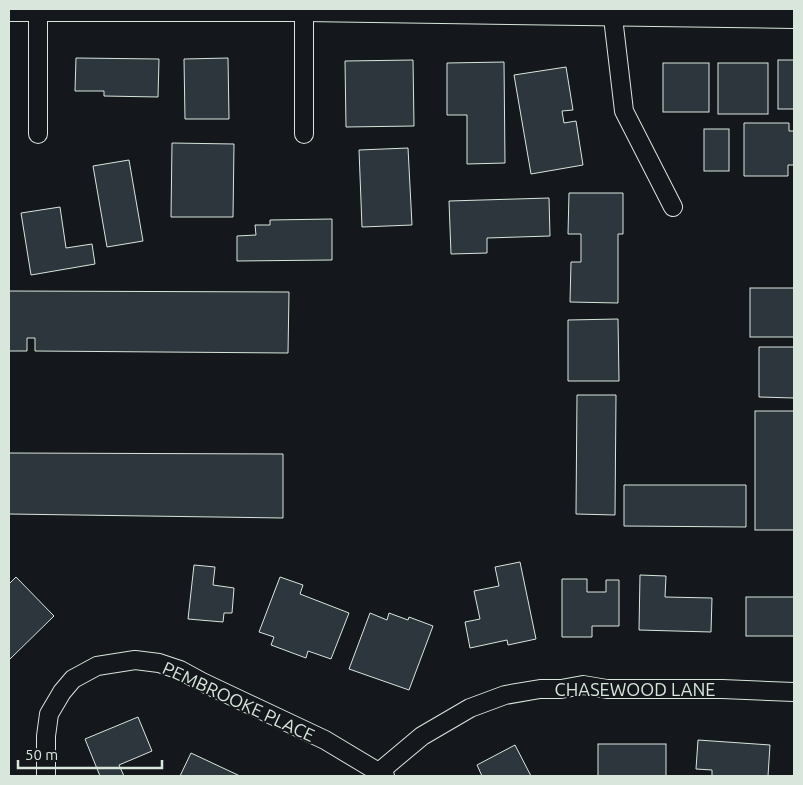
<svg xmlns="http://www.w3.org/2000/svg" width="803" height="785" font-family="Ubuntu,sans-serif">
<style>
.building{fill:#2c363c;stroke:#d8e6dc}
.lines{fill:none;stroke-linecap:round;stroke-linejoin:round}
.minor-casing{stroke:#d8e6dc;stroke-width:20}
.minor{stroke:#14181c;stroke-width:18}
.labels{text-anchor:middle;dominant-baseline:central;stroke-width:4;stroke-linejoin:round;paint-order:stroke}
.street-label{font-size:18px;fill:#d8e6dc;stroke:#14181c}
</style>
<rect width="100%" height="100%" fill="#14181c"/>
<g class="building">
<path d="M 76,58 L 159,59 L 158,97 L 104,96 L 104,91 L 75,91 Z"/>
<path d="M 228,58 L 229,119 L 185,119 L 184,59 Z"/>
<path d="M 413,60 L 414,126 L 346,127 L 345,61 Z"/>
<rect x="778" y="60" width="16" height="49"/>
<path d="M 504,62 L 505,163 L 467,164 L 467,115 L 447,115 L 447,63 Z"/>
<rect x="663" y="63" width="46" height="49"/>
<rect x="718" y="63" width="50" height="51"/>
<path d="M 566,67 L 573,110 L 562,111 L 564,123 L 576,121 L 583,165 L 531,174 L 514,75 Z"/>
<path d="M 744,123 L 789,123 L 789,131 L 794,131 L 794,165 L 788,165 L 788,176 L 744,176 Z"/>
<rect x="704" y="129" width="25" height="42"/>
<path d="M 172,143 L 234,144 L 233,217 L 171,217 Z"/>
<path d="M 408,148 L 412,225 L 362,227 L 359,150 Z"/>
<path d="M 129,160 L 143,241 L 107,247 L 93,166 Z"/>
<path d="M 569,193 L 623,193 L 623,234 L 618,234 L 618,303 L 570,302 L 571,262 L 581,262 L 581,234 L 568,234 Z"/>
<path d="M 549,198 L 550,236 L 487,238 L 487,253 L 451,254 L 449,201 Z"/>
<path d="M 60,207 L 66,248 L 92,244 L 95,264 L 31,275 L 21,213 Z"/>
<path d="M 332,219 L 332,260 L 237,261 L 237,236 L 256,235 L 255,225 L 270,225 L 270,220 Z"/>
<rect x="750" y="288" width="44" height="49"/>
<path d="M 9,291 L 289,292 L 288,353 L 35,351 L 35,338 L 27,338 L 27,351 L 9,351 Z"/>
<path d="M 618,319 L 619,381 L 568,381 L 568,320 Z"/>
<path d="M 759,347 L 794,347 L 794,398 L 759,397 Z"/>
<path d="M 577,395 L 616,395 L 615,515 L 576,514 Z"/>
<rect x="755" y="411" width="39" height="119"/>
<path d="M 9,453 L 283,454 L 283,518 L 9,514 Z"/>
<path d="M 624,485 L 746,485 L 746,527 L 624,526 Z"/>
<path d="M 520,562 L 536,639 L 508,645 L 507,640 L 470,648 L 465,622 L 480,619 L 474,591 L 499,586 L 495,567 Z"/>
<path d="M 194,565 L 215,567 L 213,585 L 234,588 L 232,613 L 224,613 L 223,622 L 188,619 Z"/>
<path d="M 640,575 L 666,576 L 665,597 L 712,598 L 711,632 L 639,630 Z"/>
<path d="M 16,577 L 54,616 L 9,660 L 9,584 Z"/>
<path d="M 280,577 L 303,585 L 300,594 L 349,613 L 331,659 L 308,651 L 306,658 L 271,645 L 274,637 L 259,632 Z"/>
<path d="M 562,579 L 587,579 L 587,592 L 606,592 L 606,580 L 619,580 L 619,626 L 592,626 L 592,637 L 562,637 Z"/>
<rect x="746" y="597" width="48" height="39"/>
<path d="M 370,613 L 387,620 L 389,613 L 408,620 L 409,617 L 433,626 L 409,690 L 349,669 Z"/>
<path d="M 138,717 L 152,751 L 119,765 L 124,776 L 100,776 L 85,739 Z"/>
<path d="M 698,740 L 770,745 L 768,776 L 712,776 L 712,770 L 696,769 Z"/>
<rect x="598" y="744" width="68" height="32"/>
<path d="M 515,745 L 531,776 L 482,776 L 477,765 Z"/>
<path d="M 191,753 L 240,776 L 180,776 Z"/>
</g>
<g class="lines">
<defs>
<g id="minor">
<path d="M 612,9 L 624,111 L 673,207"/>
<path d="M 9,12 L 304,12 L 794,19"/>
<path d="M 38,12 L 38,134"/>
<path d="M 304,12 L 304,134"/>
<path d="M 379,772 L 422,736 L 470,708 L 505,695 L 540,689 L 561,689 L 583,685 L 607,689 L 722,689 L 794,692"/>
<path d="M 46,776 L 46,736 L 49,714 L 62,692 L 73,679 L 97,666 L 135,660 L 159,663 L 180,670 L 202,682 L 325,740 L 385,776"/>
</g>
</defs>
<use href="#minor" class="minor-casing"/>
<use href="#minor" class="minor"/>
</g>
<g class="labels">
<g class="street-label">
<text x="635" y="689">CHASEWOOD LANE</text>
<text transform="translate(239 701) rotate(25)">PEMBROOKE PLACE</text>
</g>
</g>
<rect width="803" height="785" fill="none" stroke="#d8e6dc" stroke-width="20"/>
<path d="M18 760v8h144v-8" fill="none" stroke="#d8e6dc" stroke-width="2.5"/>
<text x="25" y="760" font-size="15" fill="#d8e6dc" stroke="#14181c" stroke-width="4" paint-order="stroke">50 m</text>
</svg>
